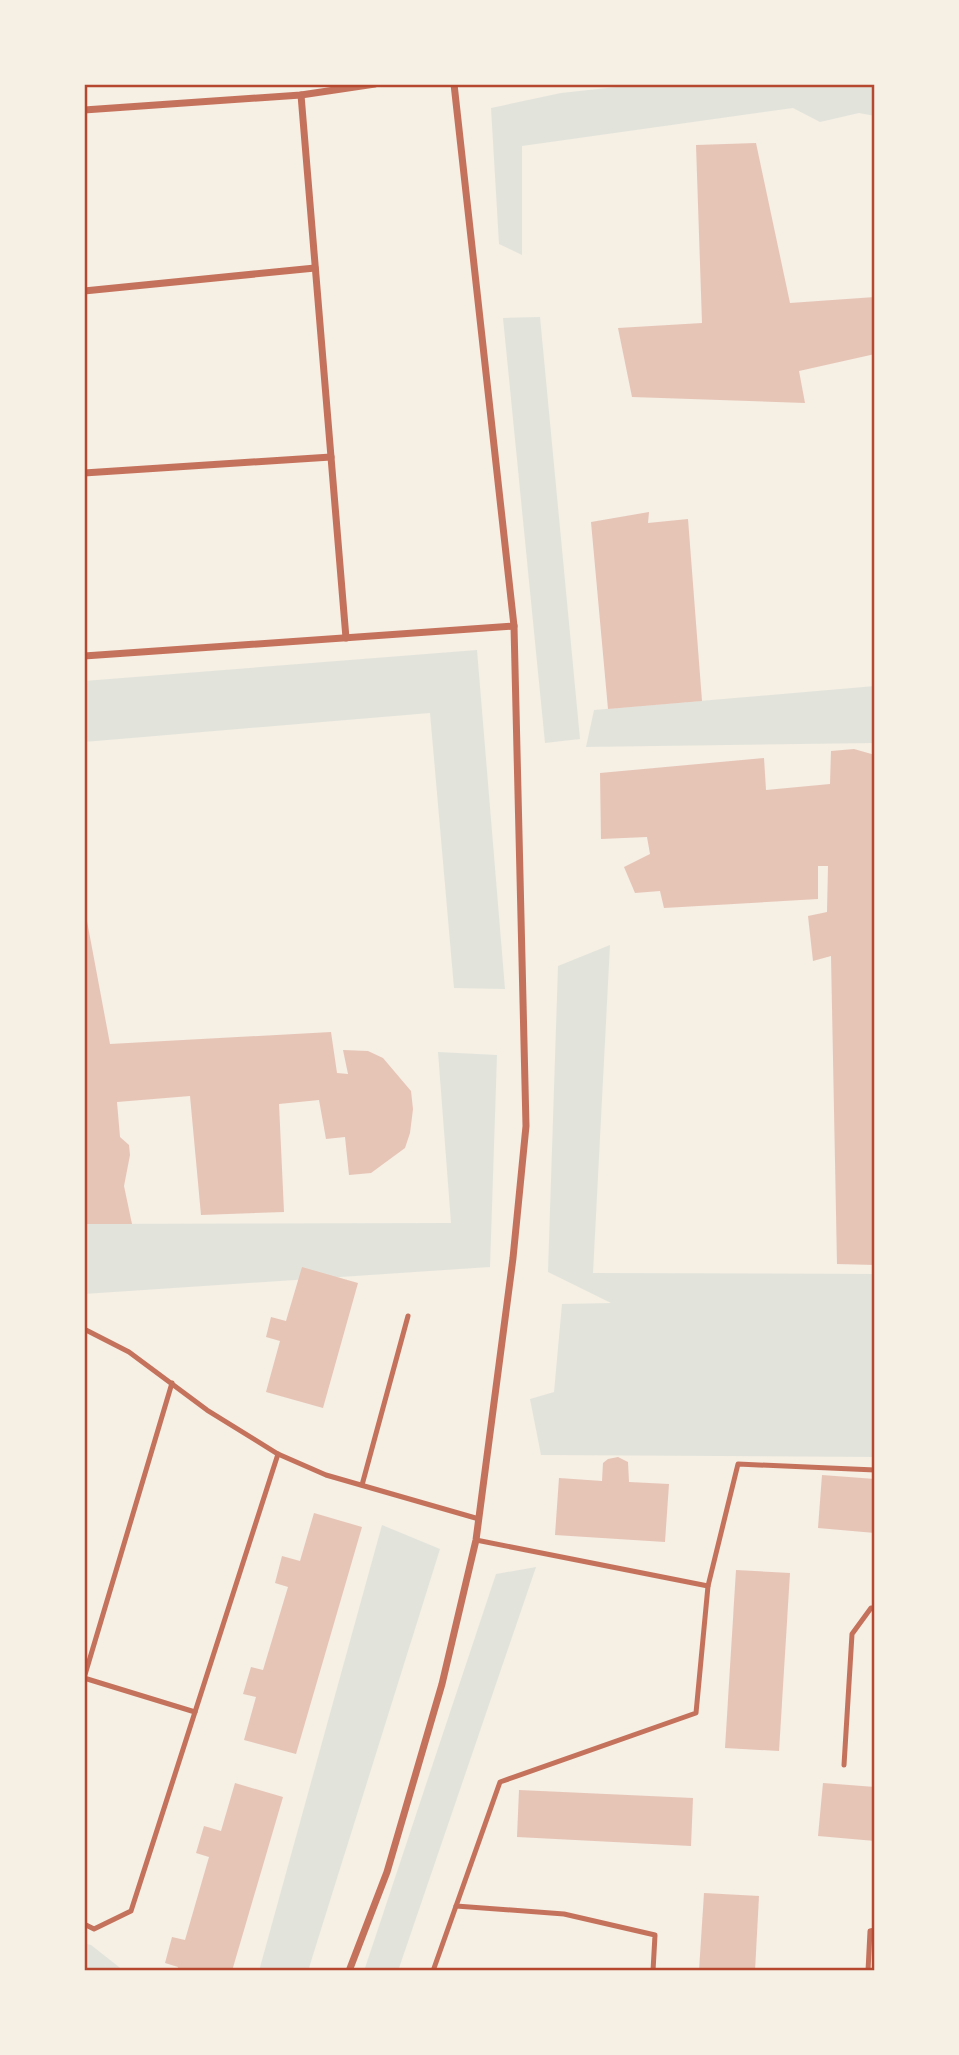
<svg xmlns="http://www.w3.org/2000/svg" width="959" height="2055" font-family="Arial,sans-serif">
<style>
.green{fill:#e2e4dc}
.building{fill:#e6c5b7}
.lines{fill:none;stroke-linecap:round;stroke-linejoin:round}
.service{stroke:#c5725c;stroke-width:5}
.minor{stroke:#c5725c;stroke-width:7}
.neatline{fill:none;stroke:#b5482f;stroke-width:2.5}
</style>
<rect width="100%" height="100%" fill="#f6efe4"/>
<g class="green">
<path d="M 644,84 L 875,84 L 875,116 L 859,113 L 820,122 L 793,108 L 522,146 L 522,255 L 499,244 L 491,108 L 561,93 Z"/>
<path d="M 540,317 L 580,739 L 545,743 L 503,318 Z"/>
<path d="M 477,650 L 505,989 L 454,988 L 430,713 L 84,742 L 84,681 Z"/>
<path d="M 875,686 L 875,743 L 586,747 L 594,710 Z"/>
<path d="M 610,945 L 593,1273 L 875,1274 L 875,1457 L 541,1455 L 530,1399 L 554,1392 L 562,1304 L 611,1303 L 548,1272 L 558,966 Z"/>
<path d="M 438,1052 L 497,1055 L 490,1267 L 84,1294 L 84,1224 L 451,1223 Z"/>
<path d="M 382,1525 L 440,1549 L 308,1971 L 259,1971 Z"/>
<path d="M 536,1567 L 398,1971 L 364,1971 L 496,1574 Z"/>
<path d="M 84,1943 L 91,1945 L 124,1971 L 84,1971 Z"/>
</g>
<g class="building">
<path d="M 756,143 L 790,303 L 875,297 L 875,354 L 799,371 L 805,403 L 632,397 L 618,328 L 702,323 L 696,145 Z"/>
<path d="M 649,512 L 648,523 L 688,519 L 702,701 L 608,709 L 591,522 Z"/>
<path d="M 854,749 L 875,755 L 875,1265 L 837,1264 L 831,956 L 813,961 L 808,916 L 827,912 L 828,866 L 818,866 L 818,899 L 664,908 L 660,891 L 635,893 L 624,867 L 650,854 L 647,837 L 601,839 L 600,773 L 764,758 L 766,790 L 830,784 L 831,751 Z"/>
<path d="M 84,905 L 110,1044 L 331,1032 L 337,1073 L 348,1074 L 343,1050 L 368,1051 L 383,1058 L 411,1091 L 413,1109 L 410,1133 L 405,1148 L 371,1173 L 349,1175 L 345,1137 L 326,1139 L 319,1100 L 279,1104 L 284,1212 L 201,1215 L 190,1096 L 117,1102 L 120,1137 L 129,1145 L 130,1155 L 124,1186 L 132,1224 L 84,1224 Z"/>
<path d="M 302,1267 L 358,1283 L 323,1408 L 266,1392 L 280,1341 L 266,1337 L 271,1317 L 286,1321 Z"/>
<path d="M 618,1457 L 628,1462 L 629,1482 L 669,1484 L 665,1542 L 555,1535 L 559,1478 L 602,1481 L 603,1463 L 608,1459 Z"/>
<path d="M 822,1475 L 875,1479 L 875,1533 L 818,1528 Z"/>
<path d="M 314,1513 L 362,1527 L 296,1754 L 244,1740 L 256,1697 L 243,1694 L 251,1667 L 263,1670 L 288,1587 L 275,1583 L 282,1556 L 300,1561 Z"/>
<path d="M 736,1570 L 790,1573 L 779,1751 L 725,1748 Z"/>
<path d="M 235,1783 L 283,1797 L 232,1971 L 177,1971 L 178,1967 L 165,1963 L 172,1937 L 185,1940 L 209,1857 L 196,1853 L 204,1826 L 221,1831 Z"/>
<path d="M 823,1783 L 875,1787 L 875,1841 L 818,1836 Z"/>
<path d="M 519,1790 L 693,1798 L 691,1846 L 517,1837 Z"/>
<path d="M 704,1893 L 759,1896 L 755,1971 L 699,1971 Z"/>
</g>
<g class="lines">
<g class="service">
<path d="M 84,1329 L 129,1352 L 207,1410 L 278,1454 L 326,1475 L 479,1519"/>
<path d="M 172,1383 L 84,1678 L 195,1712"/>
<path d="M 362,1485 L 408,1316"/>
<path d="M 476,1540 L 708,1586 L 738,1464 L 875,1470"/>
<path d="M 844,1765 L 852,1634 L 871,1608 L 875,1608"/>
<path d="M 456,1906 L 564,1914 L 655,1935 L 653,1971"/>
<path d="M 84,1924 L 94,1929 L 131,1911 L 278,1454"/>
<path d="M 433,1971 L 500,1782 L 696,1713 L 708,1586"/>
<path d="M 868,1971 L 870,1931 L 875,1930"/>
</g>
<g class="minor">
<path d="M 301,95 L 346,638"/>
<path d="M 84,110 L 301,95 L 375,84"/>
<path d="M 84,291 L 315,268"/>
<path d="M 84,473 L 331,457"/>
<path d="M 84,656 L 514,626"/>
<path d="M 349,1971 L 387,1872 L 442,1684 L 476,1540 L 513,1258 L 526,1126 L 514,626 L 454,84"/>
</g>
</g>
<rect width="959" height="2055" fill="none" stroke="#f6efe4" stroke-width="172"/>
<rect x="86" y="86" width="787" height="1883" class="neatline"/>
</svg>
